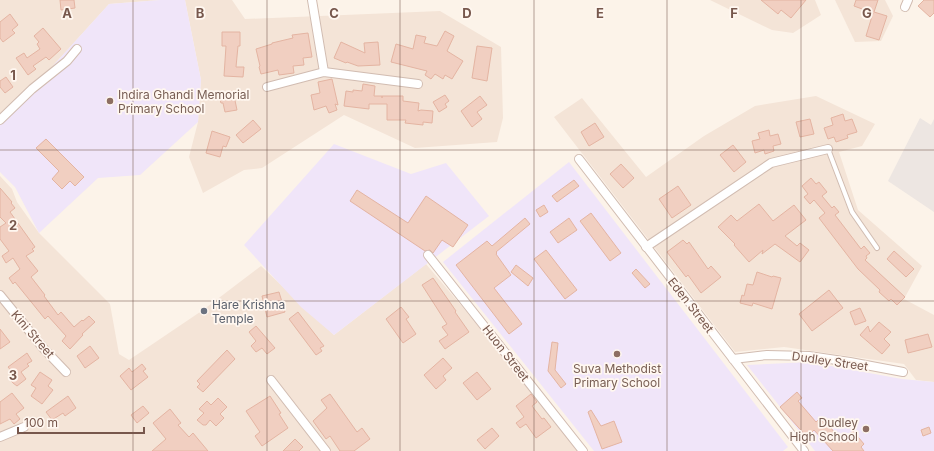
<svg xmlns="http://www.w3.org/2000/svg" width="934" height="451" font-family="Inter,sans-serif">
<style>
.residential{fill:#f4e4d7}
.industrial{fill:#ede6e2}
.education{fill:#f0e5f9}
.building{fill:#f1cfc1;stroke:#e4b4a2}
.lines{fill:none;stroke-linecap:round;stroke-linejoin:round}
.service-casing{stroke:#d1bcb1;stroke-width:6}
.minor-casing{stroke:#d1bcb1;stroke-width:10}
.service{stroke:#fff;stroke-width:4}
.minor{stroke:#fff;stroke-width:8}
.grid{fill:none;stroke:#77574c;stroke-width:1;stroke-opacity:0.55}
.education-dot{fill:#8d6e63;stroke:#fff7f0;stroke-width:1.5}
.worship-dot{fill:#6b7280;stroke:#fff7f0;stroke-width:1.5}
.labels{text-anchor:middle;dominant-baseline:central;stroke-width:3.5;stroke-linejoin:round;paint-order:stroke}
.education-label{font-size:12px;fill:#785e54;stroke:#fff7f0;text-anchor:start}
.worship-label{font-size:12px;fill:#5b616d;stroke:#fff7f0;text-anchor:start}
.street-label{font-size:12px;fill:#77574c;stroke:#fff7f0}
.grid-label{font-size:13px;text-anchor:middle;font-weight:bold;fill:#77574c;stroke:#fff7f0;stroke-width:3.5;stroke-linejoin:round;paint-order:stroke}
</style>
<rect width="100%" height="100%" fill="#fcf3e9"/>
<g class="residential">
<path d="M 0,0 L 160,0 L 109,4 L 0,124 Z"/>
<path d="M 185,0 L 232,0 L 245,19 L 440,11 L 501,47 L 503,118 L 497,142 L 415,148 L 344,115 L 262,168 L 244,170 L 203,193 L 189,157 L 198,122 L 201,80 Z"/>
<path d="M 710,0 L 815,0 L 821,15 L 793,33 L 772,30 Z"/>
<path d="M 835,0 L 885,0 L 893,16 L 881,41 L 855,42 Z"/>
<path d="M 816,96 L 875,124 L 862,146 L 839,152 L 858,210 L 922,266 L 904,299 L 934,315 L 934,382 L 916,380 L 904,364 L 784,347 L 735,352 L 554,117 L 582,98 L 646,177 L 704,136 L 755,106 Z"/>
<path d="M 0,176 L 12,189 L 17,202 L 39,233 L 110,304 L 119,354 L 129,360 L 203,310 L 261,266 L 334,335 L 426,264 L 543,402 L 579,451 L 0,451 Z"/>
</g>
<path class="industrial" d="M 920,118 L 931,125 L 934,119 L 934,212 L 888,181 Z"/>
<g class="education">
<path d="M 160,0 L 185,0 L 201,80 L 198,122 L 140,175 L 98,178 L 39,233 L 15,187 L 0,172 L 0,124 L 109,4 Z"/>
<path d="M 334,144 L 411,174 L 446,163 L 489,216 L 334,335 L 301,307 L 244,245 Z"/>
<path d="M 569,162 L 788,447 L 783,451 L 594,451 L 443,262 Z"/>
<path d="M 809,362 L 902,379 L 934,382 L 934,451 L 815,451 L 747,365 Z"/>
</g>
<g class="building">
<path d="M 60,0 L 74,0 L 75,8 L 61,10 Z"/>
<path d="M 761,0 L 806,0 L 791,18 L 781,10 L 778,14 Z"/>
<path d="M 856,0 L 878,0 L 874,12 L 887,16 L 879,40 L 866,36 L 873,13 L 854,6 Z"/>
<path d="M 924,0 L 934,0 L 934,13 L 930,17 L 918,6 Z"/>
<path d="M 10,14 L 18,25 L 12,30 L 15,33 L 3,42 L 0,38 L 0,22 Z"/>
<path d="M 43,28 L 61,49 L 49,60 L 46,57 L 33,66 L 36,69 L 28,75 L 16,58 L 24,53 L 27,58 L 40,49 L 37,44 L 39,42 L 34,36 Z"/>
<path d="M 445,31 L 454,36 L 447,51 L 463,61 L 452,79 L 445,75 L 443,79 L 435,74 L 431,79 L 425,75 L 427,71 L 391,62 L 396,44 L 413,49 L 416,35 L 426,37 L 424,43 L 437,46 Z"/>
<path d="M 222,32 L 240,32 L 240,46 L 238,46 L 236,67 L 244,67 L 243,77 L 224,76 L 226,46 L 222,46 Z"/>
<path d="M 308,33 L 312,57 L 303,58 L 304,65 L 293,66 L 294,73 L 279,75 L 278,70 L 261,74 L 259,67 L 260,66 L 256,49 L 272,44 L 272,43 L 293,38 L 292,35 Z"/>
<path d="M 341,42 L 365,53 L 364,43 L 378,42 L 380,65 L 358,66 L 347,62 L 346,63 L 334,58 Z"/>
<path d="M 477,46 L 492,48 L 487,81 L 472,78 Z"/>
<path d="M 6,77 L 13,87 L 5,93 L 0,87 L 0,81 Z"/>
<path d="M 332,79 L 338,105 L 335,104 L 337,110 L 329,113 L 326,106 L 314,110 L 311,95 L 320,93 L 318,82 Z"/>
<path d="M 363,84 L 375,86 L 374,96 L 382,96 L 382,98 L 382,96 L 403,96 L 403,101 L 419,103 L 418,111 L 421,110 L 433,111 L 432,123 L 423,122 L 423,125 L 405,123 L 406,120 L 387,120 L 387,104 L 369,104 L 369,109 L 344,106 L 346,91 L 353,92 L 353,90 L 362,91 Z"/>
<path d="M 233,91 L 237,110 L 225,112 L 223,103 L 221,103 L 218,94 Z"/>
<path d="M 445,95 L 449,101 L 445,104 L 447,107 L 439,112 L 433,102 Z"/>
<path d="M 480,96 L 487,105 L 477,112 L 482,119 L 472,127 L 461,111 Z"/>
<path d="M 843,114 L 845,121 L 852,119 L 857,132 L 847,135 L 848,138 L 836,142 L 834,137 L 828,139 L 824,128 L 833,125 L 831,118 Z"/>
<path d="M 810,119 L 814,134 L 800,137 L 796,122 Z"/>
<path d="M 253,120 L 261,129 L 243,143 L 236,135 Z"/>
<path d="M 595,123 L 604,137 L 589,146 L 581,132 Z"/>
<path d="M 769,130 L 770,136 L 778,134 L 781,144 L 773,146 L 774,151 L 765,154 L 764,150 L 755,153 L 752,141 L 760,139 L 758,133 Z"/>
<path d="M 212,131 L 230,137 L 226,147 L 223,146 L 220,157 L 206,153 Z"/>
<path d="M 46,139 L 84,177 L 75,186 L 70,181 L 62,189 L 52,179 L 59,171 L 36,148 Z"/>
<path d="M 733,145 L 746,162 L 734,172 L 720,155 Z"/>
<path d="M 621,164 L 634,178 L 623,188 L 610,174 Z"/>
<path d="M 811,178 L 816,184 L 819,182 L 827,192 L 822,196 L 832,208 L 834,206 L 839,212 L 835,215 L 861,249 L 864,246 L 870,253 L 866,256 L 867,258 L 865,260 L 905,297 L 897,305 L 891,299 L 889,301 L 879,292 L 880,290 L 858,269 L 819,218 L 825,213 L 814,200 L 810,204 L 804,197 L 808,194 L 802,186 Z"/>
<path d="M 574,180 L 579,186 L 557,202 L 552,196 Z"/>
<path d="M 678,186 L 691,205 L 672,218 L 659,199 Z"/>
<path d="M 0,188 L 12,202 L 11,203 L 15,208 L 10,212 L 35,247 L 32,249 L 34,251 L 26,256 L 38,271 L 31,277 L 45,295 L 44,296 L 58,315 L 61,312 L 74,327 L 82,320 L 83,321 L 89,316 L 95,322 L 82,334 L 83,335 L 70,349 L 62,341 L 66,336 L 48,316 L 45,319 L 15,282 L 13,284 L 9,278 L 20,269 L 13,258 L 6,263 L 2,256 L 9,251 L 0,239 L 0,227 L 6,223 L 0,217 Z"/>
<path d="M 357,190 L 408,223 L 426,196 L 468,225 L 453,247 L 442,240 L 433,253 L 430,250 L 425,251 L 350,201 Z"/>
<path d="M 759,204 L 773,221 L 794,205 L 806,220 L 785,236 L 797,246 L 800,243 L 809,250 L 800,262 L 775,244 L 762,254 L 763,250 L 749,262 L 734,245 L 735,244 L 718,227 L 731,215 L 737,221 Z"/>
<path d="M 544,205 L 548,212 L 540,217 L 536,210 Z"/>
<path d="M 591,213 L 621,253 L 610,261 L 580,221 Z"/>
<path d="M 525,218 L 530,224 L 496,252 L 497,253 L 496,254 L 511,275 L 494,288 L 522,324 L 509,334 L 456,265 L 487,241 L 492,246 Z"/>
<path d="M 569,218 L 577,230 L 558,243 L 550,232 Z"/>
<path d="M 683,240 L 687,244 L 689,242 L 708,269 L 711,266 L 721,277 L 701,293 L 688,275 L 686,277 L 667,252 Z"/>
<path d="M 546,250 L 577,290 L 565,299 L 534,259 Z"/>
<path d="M 894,251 L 914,269 L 906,277 L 887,259 Z"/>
<path d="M 516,265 L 533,278 L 528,286 L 511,272 Z"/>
<path d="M 636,269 L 650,284 L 645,288 L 632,273 Z"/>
<path d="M 757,272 L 772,277 L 773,276 L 781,278 L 772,309 L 753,303 L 752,306 L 740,303 L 742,295 L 744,296 L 747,284 L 753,285 Z"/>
<path d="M 433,278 L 456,311 L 455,312 L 469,332 L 445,349 L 439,341 L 448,335 L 442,327 L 447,324 L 422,285 Z"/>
<path d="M 829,290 L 843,308 L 812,331 L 799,314 Z"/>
<path d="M 279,292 L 285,312 L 267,317 L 262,296 Z"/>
<path d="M 401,307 L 409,317 L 406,319 L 416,334 L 403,343 L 386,319 Z"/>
<path d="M 860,308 L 866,321 L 855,325 L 850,312 Z"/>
<path d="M 298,312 L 324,346 L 320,348 L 322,351 L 316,355 L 289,319 Z"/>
<path d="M 879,322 L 891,332 L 884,339 L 890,345 L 882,354 L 860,335 L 868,326 L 870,332 Z"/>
<path d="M 256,326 L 275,348 L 267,354 L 262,348 L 256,352 L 251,346 L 256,341 L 249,332 Z"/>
<path d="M 0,329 L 10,342 L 0,349 Z"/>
<path d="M 928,334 L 932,347 L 908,353 L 905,340 Z"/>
<path d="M 552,342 L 558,343 L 555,370 L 566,384 L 561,388 L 548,371 Z"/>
<path d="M 90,346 L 99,358 L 85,368 L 77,356 Z"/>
<path d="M 227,350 L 235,359 L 203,392 L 197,387 L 200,384 L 197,381 Z"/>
<path d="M 27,353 L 32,361 L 27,364 L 29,366 L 21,372 L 26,379 L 17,386 L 13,383 L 8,377 L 13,373 L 8,367 Z"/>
<path d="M 443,358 L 452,368 L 443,376 L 446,380 L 436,389 L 424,375 Z"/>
<path d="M 142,364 L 146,369 L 143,371 L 148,377 L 131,390 L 120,376 L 129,368 L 132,372 Z"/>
<path d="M 40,372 L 52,380 L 48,386 L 53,390 L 42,404 L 31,396 L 36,388 L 31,385 Z"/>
<path d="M 477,372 L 491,389 L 477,400 L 463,383 Z"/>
<path d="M 797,392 L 802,398 L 798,401 L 816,422 L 819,419 L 822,422 L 824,420 L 842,441 L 853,431 L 864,444 L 861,447 L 864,451 L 833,451 L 814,430 L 807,437 L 780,407 Z"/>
<path d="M 12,393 L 24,408 L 16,414 L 20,419 L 14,424 L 10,419 L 0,424 L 0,402 Z"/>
<path d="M 330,394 L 357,432 L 362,428 L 370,439 L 354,451 L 340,451 L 330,436 L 326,439 L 313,421 L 327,408 L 321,400 Z"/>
<path d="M 531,394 L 537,402 L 532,406 L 542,419 L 544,418 L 551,427 L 536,438 L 526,424 L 520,428 L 516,423 L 524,417 L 516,406 Z"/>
<path d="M 68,396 L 76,408 L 65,416 L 63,413 L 52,420 L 46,412 Z"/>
<path d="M 270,396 L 281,413 L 279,414 L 288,428 L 262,446 L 255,436 L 260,432 L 246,411 Z"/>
<path d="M 218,398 L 227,407 L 220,414 L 224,418 L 216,426 L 210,420 L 206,425 L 203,425 L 197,420 L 204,413 L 199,409 L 207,401 L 211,405 Z"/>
<path d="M 143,406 L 149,413 L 137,423 L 131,415 Z"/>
<path d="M 170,409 L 181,423 L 178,425 L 189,437 L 193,433 L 208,451 L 152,451 L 166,439 L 153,423 Z"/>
<path d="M 591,410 L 601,426 L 614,421 L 622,442 L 602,449 L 588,412 Z"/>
<path d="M 929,427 L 931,433 L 923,436 L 921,430 Z"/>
<path d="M 492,428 L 499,436 L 485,449 L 477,440 Z"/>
<path d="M 295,439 L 303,447 L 299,451 L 283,451 Z"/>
</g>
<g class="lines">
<defs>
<path id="service" d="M 828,149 L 852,212 L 877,248"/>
<g id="minor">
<path d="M 312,0 L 324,72"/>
<path d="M 905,7 L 908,0"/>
<path d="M 267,87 L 324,72 L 418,84"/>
<path d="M 0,120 L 32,89 L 67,61 L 77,49"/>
<path d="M 579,159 L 804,451"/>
<path d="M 646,247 L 771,163 L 828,149"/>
<path d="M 428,255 L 583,451"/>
<path d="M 0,295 L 44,349 L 66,372"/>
<path d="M 733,359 L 767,355 L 809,356 L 850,362 L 903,372"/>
<path d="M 271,380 L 326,451"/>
<path d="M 0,437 L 24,427"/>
</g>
</defs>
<use href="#service" class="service-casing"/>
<use href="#minor" class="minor-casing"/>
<use href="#service" class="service"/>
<use href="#minor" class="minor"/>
</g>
<path class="grid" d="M 133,0 L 133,451M 267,0 L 267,451M 400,0 L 400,451M 534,0 L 534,451M 667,0 L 667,451M 801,0 L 801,451M 0,150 L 934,150M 0,301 L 934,301"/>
<g class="education-dot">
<circle cx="110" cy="101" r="4"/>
<circle cx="617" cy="354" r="4"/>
<circle cx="866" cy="429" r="4"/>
</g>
<circle class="worship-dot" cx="204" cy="311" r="4"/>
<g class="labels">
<g class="education-label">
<text x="118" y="94">Indira Ghandi Memorial<tspan x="118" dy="14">Primary School</tspan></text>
<text x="617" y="368" text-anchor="middle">Suva Methodist<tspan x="617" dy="14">Primary School</tspan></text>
<text x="858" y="422" text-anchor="end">Dudley<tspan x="858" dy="14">High School</tspan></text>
</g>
<g class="worship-label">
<text x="212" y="304">Hare Krishna<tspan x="212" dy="14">Temple</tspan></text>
</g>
<g class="street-label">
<text transform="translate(691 305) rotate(52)">Eden Street</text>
<text transform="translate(33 334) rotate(49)">Kini Street</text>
<text transform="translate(506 353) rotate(52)">Huon Street</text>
<text transform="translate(830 361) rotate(8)">Dudley Street</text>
</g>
</g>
<g class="grid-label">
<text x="67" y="18">A</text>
<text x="200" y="18">B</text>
<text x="334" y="18">C</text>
<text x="467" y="18">D</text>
<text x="600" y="18">E</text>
<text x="734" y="18">F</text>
<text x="867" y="18">G</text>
<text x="13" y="80">1</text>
<text x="13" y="230">2</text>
<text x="13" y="380">3</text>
</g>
<path d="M18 427v6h126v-6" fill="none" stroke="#77574c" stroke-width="2"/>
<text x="24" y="427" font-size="12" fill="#77574c" stroke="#fff7f0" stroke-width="3" paint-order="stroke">100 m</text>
</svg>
